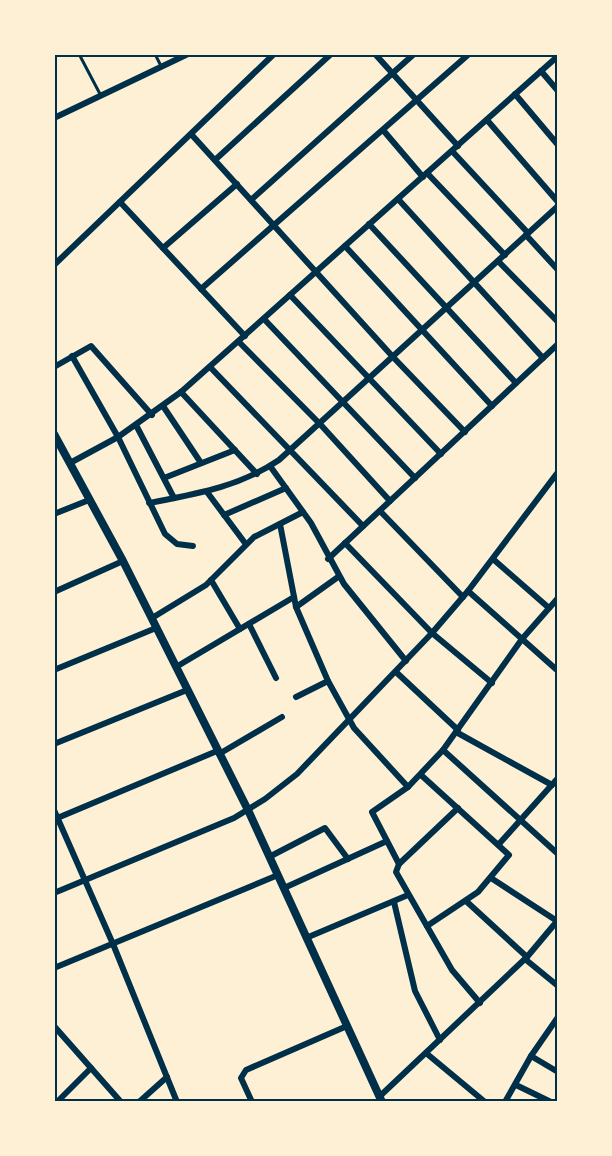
<svg xmlns="http://www.w3.org/2000/svg" width="612" height="1156" font-family="'Titillium Web',sans-serif">
<style>
.lines{fill:none;stroke-linecap:round;stroke-linejoin:round}
.service{stroke:#003049;stroke-width:3}
.minor{stroke:#003049;stroke-width:6}
.tertiary{stroke:#003049;stroke-width:8}
.neatline{fill:none;stroke:#003049;stroke-width:2}
</style>
<rect width="100%" height="100%" fill="#fdf0d5"/>
<g class="lines">
<g class="service">
<path d="M 79,54 L 100,94"/>
<path d="M 155,54 L 161,66"/>
</g>
<g class="minor">
<path d="M 375,54 L 458,146"/>
<path d="M 541,71 L 558,91"/>
<path d="M 515,94 L 558,145"/>
<path d="M 54,118 L 188,54"/>
<path d="M 487,120 L 558,202"/>
<path d="M 383,130 L 423,177"/>
<path d="M 191,134 L 393,357 L 465,432"/>
<path d="M 452,151 L 528,233"/>
<path d="M 215,160 L 331,54"/>
<path d="M 427,173 L 505,255"/>
<path d="M 398,199 L 543,358"/>
<path d="M 251,200 L 414,54"/>
<path d="M 120,202 L 245,336"/>
<path d="M 369,224 L 516,383"/>
<path d="M 526,235 L 558,270"/>
<path d="M 345,246 L 492,406"/>
<path d="M 163,248 L 237,184"/>
<path d="M 498,261 L 558,322"/>
<path d="M 54,265 L 274,54"/>
<path d="M 201,289 L 469,54"/>
<path d="M 290,295 L 441,454"/>
<path d="M 264,319 L 415,478"/>
<path d="M 239,342 L 320,424 L 390,501"/>
<path d="M 72,356 L 118,437 L 165,534 L 177,544 L 193,546"/>
<path d="M 54,367 L 91,346 L 152,415"/>
<path d="M 210,367 L 363,526"/>
<path d="M 181,392 L 257,474"/>
<path d="M 163,406 L 201,463"/>
<path d="M 136,425 L 174,498"/>
<path d="M 70,463 L 118,437 L 181,392 L 558,56"/>
<path d="M 270,466 L 311,523 L 344,584 L 406,661"/>
<path d="M 164,478 L 235,450"/>
<path d="M 207,492 L 245,543"/>
<path d="M 149,503 C 196,494 239,487 279,460 L 558,206"/>
<path d="M 380,511 L 463,597"/>
<path d="M 54,514 L 89,500"/>
<path d="M 224,515 L 286,488"/>
<path d="M 280,524 L 296,607 L 328,681 L 354,728 L 408,787"/>
<path d="M 345,543 L 432,633 L 492,683"/>
<path d="M 328,559 L 558,344"/>
<path d="M 493,559 L 549,608"/>
<path d="M 211,580 L 240,629"/>
<path d="M 468,591 L 558,671"/>
<path d="M 54,592 L 123,561"/>
<path d="M 296,607 L 338,577"/>
<path d="M 152,618 L 206,585 L 254,537 L 303,512"/>
<path d="M 249,624 L 276,678"/>
<path d="M 176,667 L 294,597"/>
<path d="M 54,670 L 156,628"/>
<path d="M 396,672 L 458,730"/>
<path d="M 296,697 L 328,681"/>
<path d="M 456,732 L 552,785"/>
<path d="M 54,744 L 187,690"/>
<path d="M 443,750 L 558,854"/>
<path d="M 219,754 L 282,717"/>
<path d="M 421,775 L 509,855 L 478,892 L 427,926"/>
<path d="M 458,808 L 399,864 L 396,872 L 452,970 L 480,1003"/>
<path d="M 54,810 L 113,944 L 177,1102"/>
<path d="M 55,819 L 217,751"/>
<path d="M 499,844 L 558,778"/>
<path d="M 269,857 L 325,828 L 348,859"/>
<path d="M 399,864 L 372,812 L 408,787 L 443,750 L 522,639 L 558,598"/>
<path d="M 491,878 L 557,921"/>
<path d="M 284,888 L 387,841"/>
<path d="M 54,893 L 234,818 L 265,799 L 297,774 L 432,633 L 468,591 L 558,472"/>
<path d="M 466,901 L 527,957"/>
<path d="M 394,902 L 415,991 L 440,1040"/>
<path d="M 306,938 L 408,895"/>
<path d="M 525,959 L 558,986"/>
<path d="M 54,968 L 278,875"/>
<path d="M 54,1026 L 121,1102"/>
<path d="M 426,1053 L 485,1102"/>
<path d="M 531,1056 L 558,1072"/>
<path d="M 516,1085 L 551,1102"/>
<path d="M 379,1097 L 527,957 L 558,920"/>
<path d="M 57,1102 L 91,1068"/>
<path d="M 139,1102 L 167,1077"/>
<path d="M 252,1102 L 241,1078 L 246,1070 L 347,1026"/>
<path d="M 505,1102 L 531,1056 L 558,1017"/>
</g>
<path class="tertiary" d="M 54,434 L 123,561 L 248,810 L 382,1102"/>
</g>
<rect width="612" height="1156" fill="none" stroke="#fdf0d5" stroke-width="111"/>
<rect x="56" y="56" width="500" height="1044" class="neatline"/>
</svg>
